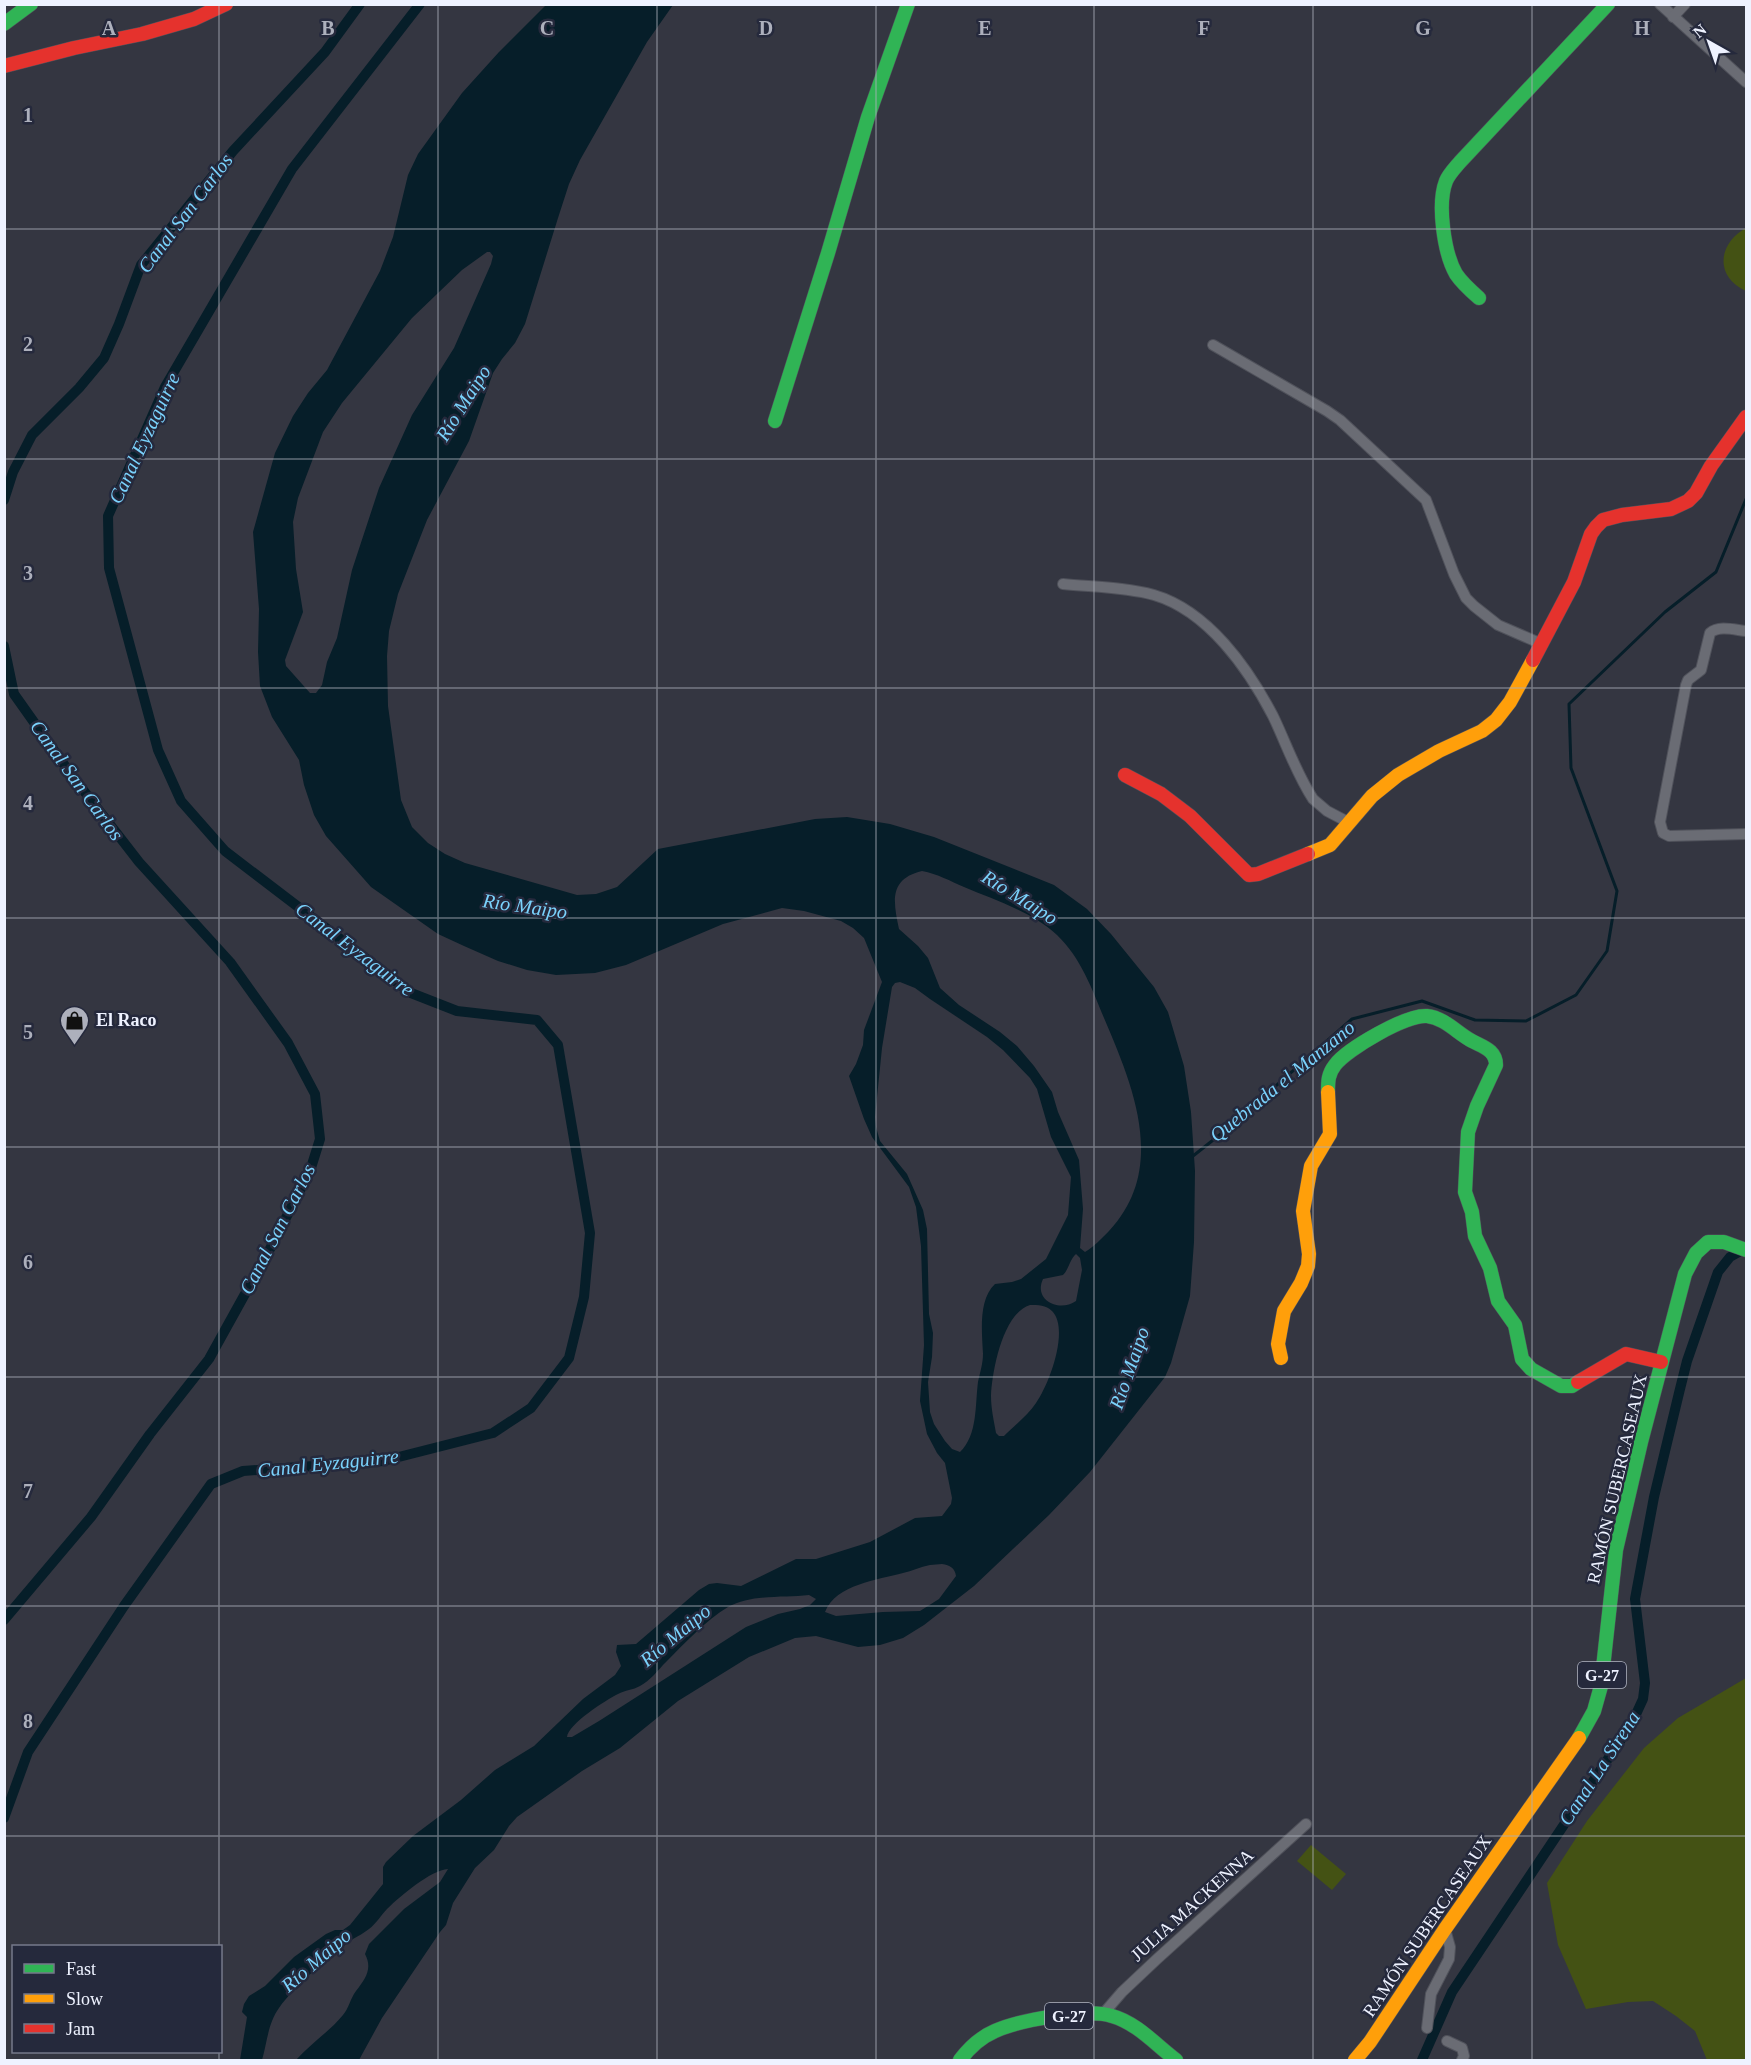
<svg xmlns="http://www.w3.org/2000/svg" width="1751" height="2065" font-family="'Times New Roman',serif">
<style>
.green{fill:#445214}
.water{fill:#061e29;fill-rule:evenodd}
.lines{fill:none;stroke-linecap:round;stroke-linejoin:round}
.stream{stroke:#061e29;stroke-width:3}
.canal{stroke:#061e29;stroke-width:10}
.street-casing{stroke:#50525b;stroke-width:12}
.fast-casing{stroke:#50525b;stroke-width:15}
.slow-casing{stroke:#50525b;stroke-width:15}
.jam-casing{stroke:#50525b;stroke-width:15}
.street{stroke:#6a6c74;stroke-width:10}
.fast{stroke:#30b455;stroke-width:14}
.slow{stroke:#ff9f0a;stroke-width:14}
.jam{stroke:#e5322d;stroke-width:14}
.grid{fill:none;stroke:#adb0bc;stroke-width:1.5;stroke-opacity:0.55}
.labels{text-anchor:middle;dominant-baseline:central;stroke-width:5;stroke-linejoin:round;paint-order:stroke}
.shield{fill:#25293c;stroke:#b2b6c4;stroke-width:1.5}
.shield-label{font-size:16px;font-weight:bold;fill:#eef2ff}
.poi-label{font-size:18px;font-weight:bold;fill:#eef2ff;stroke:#25293c;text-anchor:start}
.street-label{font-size:18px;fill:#eef2ff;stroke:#25293c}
.water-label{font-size:20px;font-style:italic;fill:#7ad2fc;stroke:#25293c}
.grid-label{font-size:20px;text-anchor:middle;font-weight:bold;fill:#adb0bc;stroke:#25293c;stroke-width:5;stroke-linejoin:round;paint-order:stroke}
</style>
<rect width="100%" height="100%" fill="#343641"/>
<g class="green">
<path d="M 1746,228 L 1746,291 C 1714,277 1718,243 1746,228 Z"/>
<path d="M 1746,1678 L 1746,2060 L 1707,2060 L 1695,2031 L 1676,2016 L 1653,2001 L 1628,2002 L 1586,2009 L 1558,1945 L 1547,1883 L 1587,1821 L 1644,1748 L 1678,1718 Z"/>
<path d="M 1311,1845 L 1346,1874 L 1332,1890 L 1297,1861 Z"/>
</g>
<path class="water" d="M 546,5 L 673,5 L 647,42 L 580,160 L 569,184 L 558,218 L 525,324 L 515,343 L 502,359 L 493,373 L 469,441 L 427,520 L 398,594 L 389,631 L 387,656 L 388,706 L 401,800 L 412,827 L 428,843 L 445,854 L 465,863 L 577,895 L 596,894 L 617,887 L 658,849 L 815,819 L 847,817 L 890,824 L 934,837 L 1054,885 L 1087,909 L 1111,934 L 1154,987 L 1168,1012 L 1184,1066 L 1191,1112 L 1195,1171 L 1194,1242 L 1190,1296 L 1171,1363 L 1165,1377 L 1090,1472 L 1049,1515 L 974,1586 L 924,1625 L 903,1638 L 880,1645 L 858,1647 L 816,1636 L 795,1638 L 749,1657 L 678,1701 L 620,1748 L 582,1771 L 517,1817 L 509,1826 L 494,1850 L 475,1868 L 453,1903 L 446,1925 L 440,1932 L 382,2018 L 359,2060 L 296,2060 C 310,2044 329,2032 343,2015 C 349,2008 350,1999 356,1991 C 365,1979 373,1969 365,1954 L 369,1944 L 404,1909 L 440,1882 L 448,1869 C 431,1870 400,1896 387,1909 C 381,1915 376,1924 369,1929 C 364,1933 358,1936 353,1939 C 330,1956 295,1985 279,2008 C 268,2023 267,2043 262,2060 L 240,2060 L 247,2017 L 242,2012 L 244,2004 L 249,1996 L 265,1986 L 294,1957 L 326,1934 L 335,1930 L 343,1930 L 350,1925 L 383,1884 L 383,1867 L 386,1862 L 413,1836 L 461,1800 L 495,1770 L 534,1746 L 583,1699 L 615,1675 L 621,1666 L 616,1652 L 617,1645 L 636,1644 L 699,1590 L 709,1584 L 717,1583 L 741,1586 L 796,1559 L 816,1559 L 870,1542 L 915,1518 L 942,1516 L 951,1504 L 952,1498 L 945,1463 L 937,1453 L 927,1434 L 920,1401 L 924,1345 L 921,1246 L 916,1207 L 909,1187 L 872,1137 L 864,1119 L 849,1076 L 856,1064 L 863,1045 L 864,1030 L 882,982 L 864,938 L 853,928 L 841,921 L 804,911 L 782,908 L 723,924 L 626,965 L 595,973 L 556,975 L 527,970 L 498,961 L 464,946 L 438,934 L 371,887 L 326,836 L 314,815 L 304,785 L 299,760 L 272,717 L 260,686 L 258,652 L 259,609 L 253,532 L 275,453 L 293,416 L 308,393 L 327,370 L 380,271 L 393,237 L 408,175 L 418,154 L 462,93 L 499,52 ZM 487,252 L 490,252 L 493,256 L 491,264 L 454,348 L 412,415 L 379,488 L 352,570 L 337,638 L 327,662 L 322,685 L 316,693 L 310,693 L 286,666 L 285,660 L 303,612 L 296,569 L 293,522 L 298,498 L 323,432 L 342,403 L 412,318 L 462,270 ZM 922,871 C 938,874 950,881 964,887 C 995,900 1032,912 1057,935 C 1081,958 1092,989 1104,1018 C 1133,1086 1168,1168 1109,1231 C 1101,1239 1095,1246 1085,1252 L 1080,1248 L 1083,1209 L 1079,1160 L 1058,1112 L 1052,1092 L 1034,1066 L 1017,1046 L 1000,1032 L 959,1005 L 940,988 L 928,958 L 918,946 L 899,929 C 893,901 889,879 922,871 ZM 900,982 L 915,988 L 930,999 L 987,1037 L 1003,1050 L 1030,1078 L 1037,1089 L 1051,1137 L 1071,1177 L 1068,1215 L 1046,1259 L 1021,1279 L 1012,1282 L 995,1284 C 978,1300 982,1332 983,1354 C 983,1363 980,1373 978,1382 C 975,1404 978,1435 960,1452 L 952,1449 L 945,1441 L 934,1424 L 930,1412 L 928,1382 L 932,1357 L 933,1333 L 929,1314 L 927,1229 L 923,1210 L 907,1174 L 880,1141 L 876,1127 L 875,1117 L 882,1048 L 892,987 L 895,983 ZM 1076,1254 L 1080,1258 L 1082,1270 L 1076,1301 C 1059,1313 1033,1300 1043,1279 L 1063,1275 C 1069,1269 1070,1259 1076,1254 ZM 1030,1305 C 1038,1305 1046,1305 1052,1311 C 1070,1329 1049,1385 1036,1403 C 1028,1415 1014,1426 1004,1436 L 999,1436 L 996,1433 C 994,1421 991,1409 991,1396 C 992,1371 1003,1313 1030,1305 ZM 942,1564 C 950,1565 955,1568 956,1576 L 939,1599 L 920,1611 L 883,1612 L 836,1616 L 825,1612 C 836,1584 878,1580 903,1573 C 912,1571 920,1567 930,1565 ZM 809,1595 L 816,1599 L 810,1605 L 800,1609 L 778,1614 L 746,1627 L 599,1721 L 572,1737 L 567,1737 C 568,1724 606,1700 618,1694 C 625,1690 633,1690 640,1686 C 650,1681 658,1670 666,1662 C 685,1643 705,1621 728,1607 C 751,1594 784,1598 809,1595 Z"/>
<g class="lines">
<path class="stream" d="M 1193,1156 L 1222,1133 L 1352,1019 L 1422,1001 L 1475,1020 L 1526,1021 L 1576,995 L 1607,951 L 1617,891 L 1571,768 L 1569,704 L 1665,612 L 1716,572 L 1746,499"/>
<g class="canal">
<path d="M 4,500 L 13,472 L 32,435 L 79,388 L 104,358 L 119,324 L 141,265 L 233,151 L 325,52 L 360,4"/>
<path d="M 4,646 L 14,694 L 70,773 L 139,862 L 230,962 L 288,1043 L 315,1094 L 320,1139 L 310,1171 L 271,1247 L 209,1359 L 150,1434 L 91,1517 L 4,1620"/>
<path d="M 4,1818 L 28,1752 L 124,1606 L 211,1484 L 243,1471 L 383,1461 L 493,1433 L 531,1408 L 569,1358 L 584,1297 L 590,1233 L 558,1045 L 537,1020 L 457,1011 L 411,993 L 225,851 L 181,801 L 158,750 L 109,568 L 108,516 L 165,387 L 292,169 L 420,4"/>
<path d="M 1422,2060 L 1452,1992 L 1632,1723 L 1643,1699 L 1645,1683 L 1635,1599 L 1654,1497 L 1679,1393 L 1687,1361 L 1718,1272 L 1730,1257 L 1746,1248"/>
</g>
<defs>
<g id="street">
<path d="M 1660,4 L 1746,82"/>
<path d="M 1673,17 L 1685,4"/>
<path d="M 1213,345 L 1327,411 L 1340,420 L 1426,500 L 1454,574 L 1466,598 L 1474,606 L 1498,625 L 1542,644"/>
<path d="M 1063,584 C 1092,587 1125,587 1154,595 C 1208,611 1248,668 1273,716 C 1286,743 1296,773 1313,799 L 1327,811 L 1348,822"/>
<path d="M 1746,631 C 1735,630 1719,625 1710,633 L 1701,670 L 1688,680 L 1686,685 L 1660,822 L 1663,833 L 1669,836 L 1746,834"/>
<path d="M 1103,2014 L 1122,1992 L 1157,1959 L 1306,1824"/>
<path d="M 1427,2028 L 1431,1994 L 1449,1959 L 1450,1947 L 1445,1929"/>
<path d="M 1447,2041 L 1462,2048 L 1464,2056 L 1462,2060"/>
</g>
<g id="fast">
<path d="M 4,24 L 31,4"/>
<path d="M 1479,298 C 1471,291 1462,283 1456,274 C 1444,253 1437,204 1446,181 C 1449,174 1455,168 1460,162 L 1608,4"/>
<path d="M 775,421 L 828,253 L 868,117 L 908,4"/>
<path d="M 1328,1092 C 1328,1081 1328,1074 1335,1065 C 1347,1049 1407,1014 1427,1016 C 1445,1018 1457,1033 1472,1041 C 1483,1047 1496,1050 1496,1065 L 1477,1106 L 1468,1132 L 1465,1192 L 1472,1212 L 1475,1236 L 1490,1268 L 1498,1301 L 1515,1325 L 1522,1359 L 1531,1369 L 1561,1386 L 1572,1386 L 1578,1382"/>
<path d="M 1579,1738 L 1594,1711 L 1601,1686 L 1616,1550 L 1641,1442 L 1685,1274 L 1696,1253 L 1708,1242 L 1724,1242 L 1746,1250"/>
<path d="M 960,2060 C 969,2048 981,2037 995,2031 C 1020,2020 1086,2008 1112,2016 C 1137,2023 1156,2045 1176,2060"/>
</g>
<g id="slow">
<path d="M 1308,854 L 1330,845 L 1372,796 L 1398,775 L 1439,751 L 1482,731 L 1496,720 L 1510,702 L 1533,660"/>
<path d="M 1281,1358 L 1278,1344 L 1284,1311 L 1301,1283 L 1308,1266 L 1309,1254 L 1303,1211 L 1311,1166 L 1330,1134 L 1328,1092"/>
<path d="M 1355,2060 L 1370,2042 L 1445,1929 L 1579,1738"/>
</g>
<g id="jam">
<path d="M 4,66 L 74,48 L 142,34 L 194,19 L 226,4"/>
<path d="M 1533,660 L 1574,582 L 1591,534 L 1596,527 L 1603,520 L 1622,515 L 1671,509 L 1688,501 L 1696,493 L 1711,466 L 1746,417"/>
<path d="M 1125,775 L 1161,794 L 1190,816 L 1249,875 L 1258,874 L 1308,854"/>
<path d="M 1578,1382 L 1626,1354 L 1661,1362"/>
</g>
</defs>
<use href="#street" class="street-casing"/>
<use href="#fast" class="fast-casing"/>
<use href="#slow" class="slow-casing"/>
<use href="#jam" class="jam-casing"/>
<use href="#street" class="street"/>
<use href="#fast" class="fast"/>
<use href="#slow" class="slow"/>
<use href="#jam" class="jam"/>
</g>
<path class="grid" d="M 219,4 L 219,1946M 438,4 L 438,2060M 657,4 L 657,2060M 876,4 L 876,2060M 1094,4 L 1094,2060M 1313,4 L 1313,2060M 1532,4 L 1532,2060M 4,229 L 1746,229M 4,459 L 1746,459M 4,688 L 1746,688M 4,918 L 1746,918M 4,1147 L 1746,1147M 4,1377 L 1746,1377M 4,1606 L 1746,1606M 4,1836 L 1746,1836M 219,2052 L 219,2060"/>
<defs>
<symbol id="shop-pin" viewBox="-11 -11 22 30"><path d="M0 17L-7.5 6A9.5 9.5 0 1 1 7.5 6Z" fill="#adb0bc" stroke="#25293c"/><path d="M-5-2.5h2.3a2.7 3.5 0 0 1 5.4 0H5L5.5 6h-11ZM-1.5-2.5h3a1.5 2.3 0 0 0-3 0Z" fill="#111"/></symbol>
</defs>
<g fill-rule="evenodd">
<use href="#shop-pin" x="58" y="1004" width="33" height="45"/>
</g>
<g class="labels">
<g class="shield">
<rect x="1578" y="1662" width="48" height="26" rx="4.5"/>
<rect x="1045" y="2003" width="48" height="26" rx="4.5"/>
</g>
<g class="shield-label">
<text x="1602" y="1675">G-27</text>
<text x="1069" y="2016">G-27</text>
</g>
<g class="poi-label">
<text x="96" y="1020">El Raco</text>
</g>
<g class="street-label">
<text transform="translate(1617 1479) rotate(-77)">RAMÓN SUBERCASEAUX</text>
<text transform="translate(1192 1905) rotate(-42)">JULIA MACKENNA</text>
<text transform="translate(1427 1926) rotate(-56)">RAMÓN SUBERCASEAUX</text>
</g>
<g class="water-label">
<text transform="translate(185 213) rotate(-53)">Canal San Carlos</text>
<text transform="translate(463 403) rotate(-58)">Río Maipo</text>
<text transform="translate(144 438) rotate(-65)">Canal Eyzaguirre</text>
<text transform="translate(77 780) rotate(54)">Canal San Carlos</text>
<text transform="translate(1020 897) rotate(32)">Río Maipo</text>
<text transform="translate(525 906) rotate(8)">Río Maipo</text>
<text transform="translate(355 949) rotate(37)">Canal Eyzaguirre</text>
<text transform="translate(1282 1081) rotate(-39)">Quebrada el Manzano</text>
<text transform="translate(277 1229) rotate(-63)">Canal San Carlos</text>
<text transform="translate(1129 1368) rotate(-71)">Río Maipo</text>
<text transform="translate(328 1463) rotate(-6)">Canal Eyzaguirre</text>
<text transform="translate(675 1635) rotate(-40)">Río Maipo</text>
<text transform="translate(1599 1768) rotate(-57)">Canal La Sirena</text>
<text transform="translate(316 1960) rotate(-41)">Río Maipo</text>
</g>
</g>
<g class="grid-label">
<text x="109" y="35">A</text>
<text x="328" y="35">B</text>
<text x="547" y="35">C</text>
<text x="766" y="35">D</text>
<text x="985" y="35">E</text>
<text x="1204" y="35">F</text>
<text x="1423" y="35">G</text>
<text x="1642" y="35">H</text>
<text x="28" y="122">1</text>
<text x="28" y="351">2</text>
<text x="28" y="580">3</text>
<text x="28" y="810">4</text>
<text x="28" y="1039">5</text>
<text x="28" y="1269">6</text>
<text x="28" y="1498">7</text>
<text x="28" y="1728">8</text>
</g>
<rect width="1751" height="2065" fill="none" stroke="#eef2ff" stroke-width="12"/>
<rect x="12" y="1945" width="210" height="108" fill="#25293c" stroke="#75798a" stroke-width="1.5"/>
<rect x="24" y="1964" width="30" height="9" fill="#30b455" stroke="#75798a" stroke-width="1.5"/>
<text x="66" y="1975" font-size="18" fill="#eef2ff">Fast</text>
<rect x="24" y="1994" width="30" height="9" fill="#ff9f0a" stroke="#75798a" stroke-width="1.5"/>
<text x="66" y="2005" font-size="18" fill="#eef2ff">Slow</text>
<rect x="24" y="2024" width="30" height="9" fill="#e5322d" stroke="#75798a" stroke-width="1.5"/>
<text x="66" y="2035" font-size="18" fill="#eef2ff">Jam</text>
<g transform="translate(1709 42) rotate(320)" stroke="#25293c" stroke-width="4.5" paint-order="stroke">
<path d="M0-4.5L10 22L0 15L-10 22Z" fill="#eef2ff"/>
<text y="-9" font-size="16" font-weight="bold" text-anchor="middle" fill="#eef2ff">N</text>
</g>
</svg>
